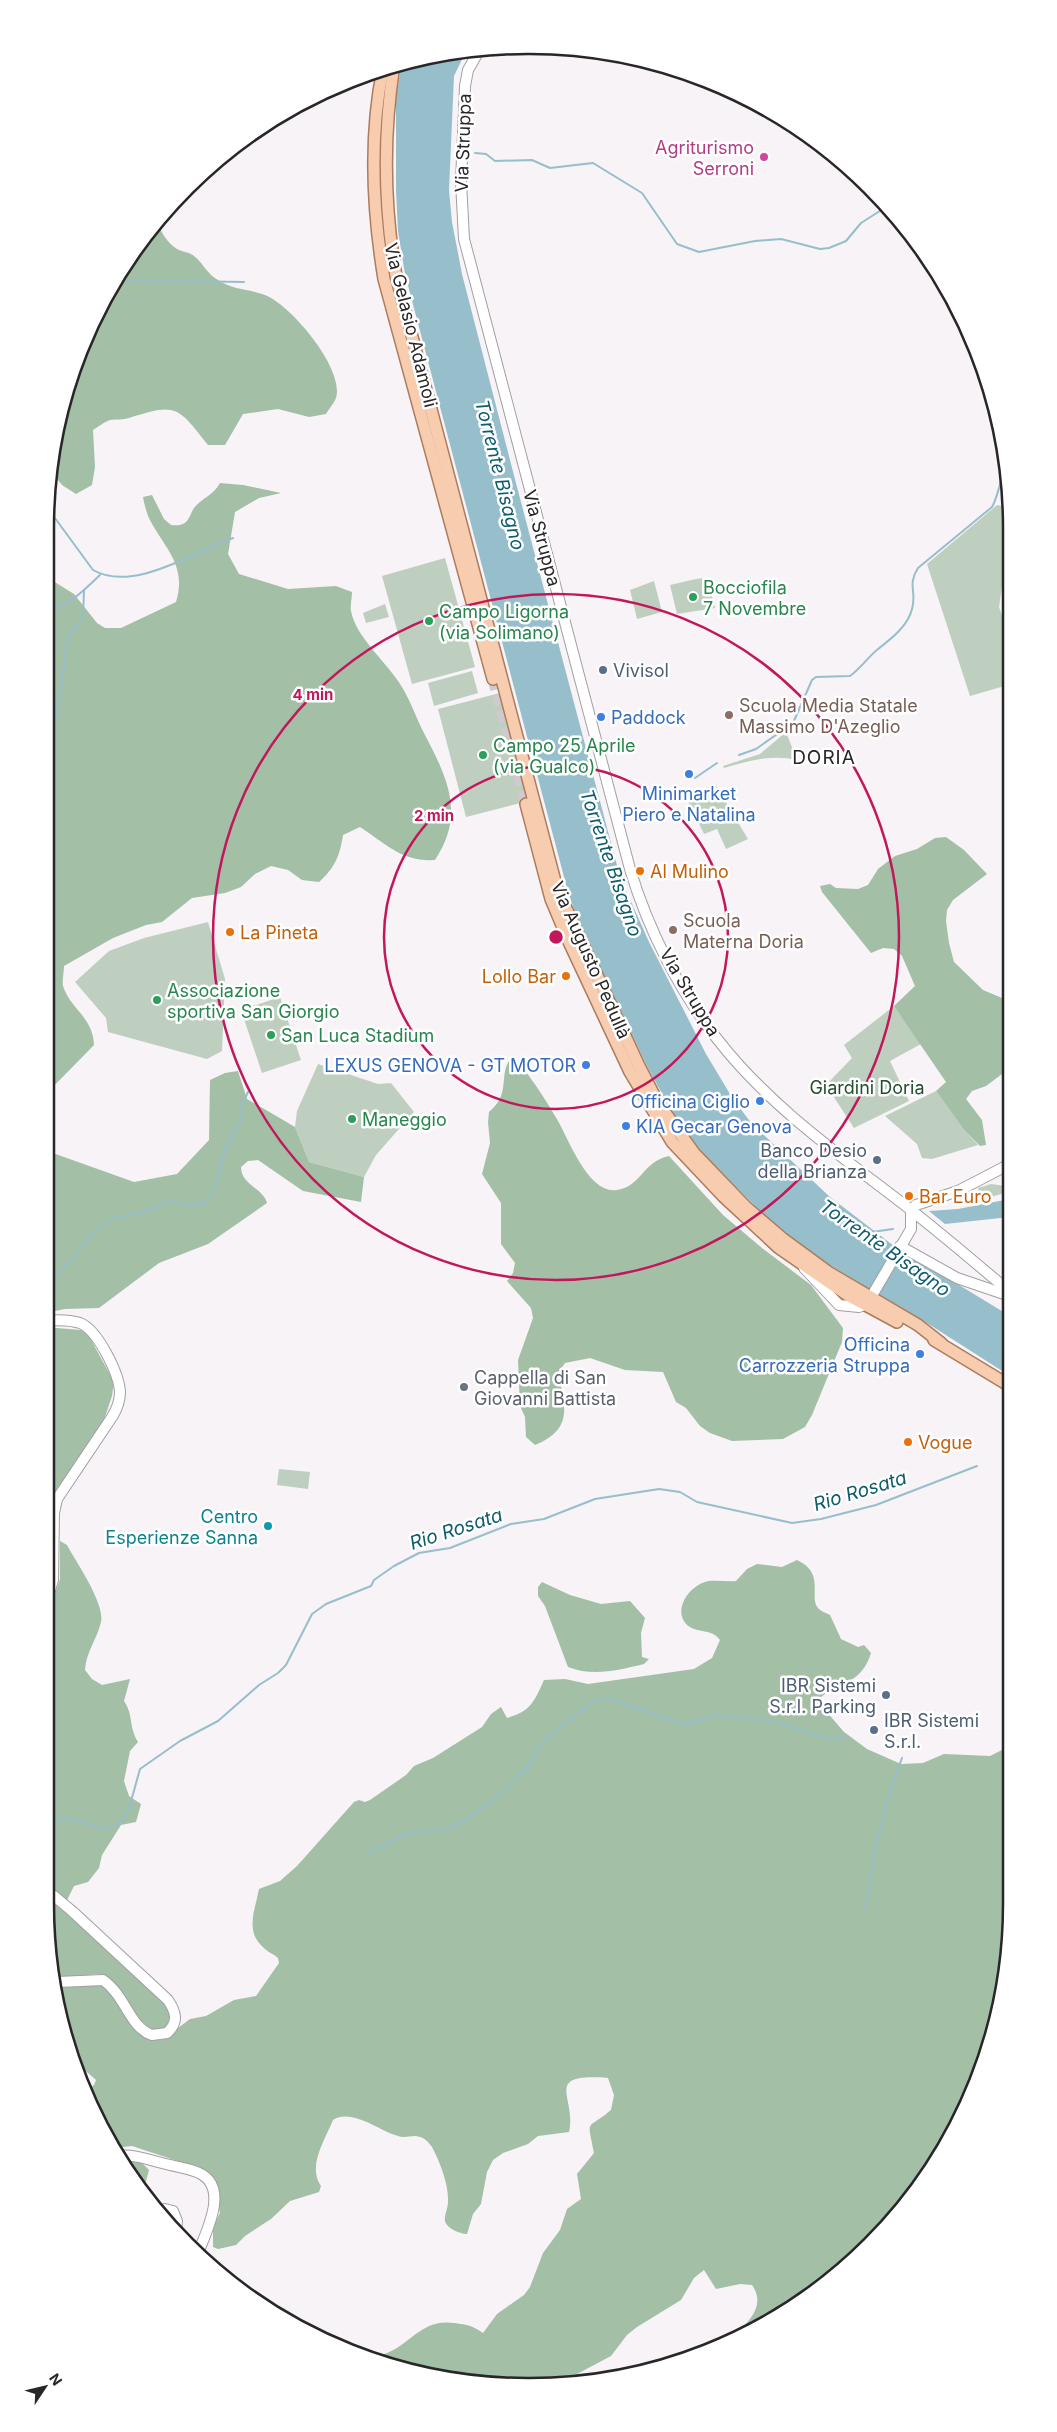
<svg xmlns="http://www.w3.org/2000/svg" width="1057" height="2432" font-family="Inter,sans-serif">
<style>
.green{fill:#becfc0}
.forest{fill:#a3bfa6}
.water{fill:#97becb}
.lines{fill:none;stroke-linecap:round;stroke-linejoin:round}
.stream{stroke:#97becb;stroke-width:2}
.primary-tunnel{stroke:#cecace;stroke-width:11;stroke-dasharray:11 5.5;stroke-linecap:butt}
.secondary-casing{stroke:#a29fa3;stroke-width:12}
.primary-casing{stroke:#ab7c5d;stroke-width:14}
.secondary{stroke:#fff;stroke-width:10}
.primary{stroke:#f7ccaf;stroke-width:11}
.ring{fill:none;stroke:#c2185b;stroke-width:2.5}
.hotel-dot{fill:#d1479c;stroke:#fff;stroke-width:2}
.leisure-dot{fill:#2e9e5b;stroke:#fff;stroke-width:2}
.service-dot{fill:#5c6f8a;stroke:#fff;stroke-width:2}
.education-dot{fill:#8d6e63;stroke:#fff;stroke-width:2}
.shop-dot{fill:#3f7fe0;stroke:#fff;stroke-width:2}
.food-dot{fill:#e8710a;stroke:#fff;stroke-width:2}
.worship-dot{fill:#6b7280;stroke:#fff;stroke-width:2}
.culture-dot{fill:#0f9aa8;stroke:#fff;stroke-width:2}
.labels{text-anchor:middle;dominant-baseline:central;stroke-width:5;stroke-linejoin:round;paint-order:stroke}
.street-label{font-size:18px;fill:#282628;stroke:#fff}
.hotel-label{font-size:18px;fill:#b23c85;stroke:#fff;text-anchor:end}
.leisure-label{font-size:18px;fill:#27864d;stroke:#fff;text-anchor:start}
.service-label{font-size:18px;fill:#4e5e75;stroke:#fff;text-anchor:start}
.education-label{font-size:18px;fill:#785e54;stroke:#fff;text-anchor:start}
.shop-label{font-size:18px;fill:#366cbe;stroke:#fff;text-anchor:end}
.food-label{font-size:18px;fill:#c56008;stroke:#fff;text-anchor:start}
.park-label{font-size:18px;fill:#234e2c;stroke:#fff}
.worship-label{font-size:18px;fill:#5b616d;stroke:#fff;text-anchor:start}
.culture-label{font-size:18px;fill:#0d838f;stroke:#fff;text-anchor:end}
.water-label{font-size:19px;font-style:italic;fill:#0e5c6f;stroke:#fff}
.neighbourhood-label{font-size:19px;letter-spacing:1px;fill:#282628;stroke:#fff}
.rim{fill:none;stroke:#282628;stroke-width:2.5}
.centre{fill:#c2185b;stroke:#fff;stroke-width:2.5}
.ring-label{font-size:15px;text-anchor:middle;font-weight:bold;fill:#c2185b;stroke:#fff;stroke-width:5;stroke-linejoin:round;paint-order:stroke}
</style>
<rect width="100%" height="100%" fill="#f7f3f7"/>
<g class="green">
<path d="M 997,505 L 1002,506 L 1004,573 L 999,607 L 1008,632 L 1008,685 L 970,696 L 927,564 Z"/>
<path d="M 445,558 L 475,667 L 412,684 L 382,576 Z"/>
<path d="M 696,579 L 704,578 L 708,581 L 715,608 L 677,614 L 670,585 Z"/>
<path d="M 654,581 L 662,612 L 637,619 L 630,590 Z"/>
<path d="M 385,604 L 389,617 L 366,623 L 363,613 Z"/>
<path d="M 472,671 L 478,693 L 434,706 L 428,683 Z"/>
<path d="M 500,693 L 528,801 L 466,817 L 438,709 Z"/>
<path d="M 786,732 L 797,760 C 771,754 749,761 724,768 L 723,766 L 760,754 Z"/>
<path d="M 715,784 L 748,839 L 726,849 L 717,829 L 704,834 L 686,797 Z"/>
<path d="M 208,922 L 225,979 L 222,1051 L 207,1059 L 108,1032 L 106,1018 L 75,982 L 109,951 L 144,938 Z"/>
<path d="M 280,997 L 301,1060 L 262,1073 L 241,1010 Z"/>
<path d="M 894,1006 L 921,1044 L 890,1061 L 909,1101 L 854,1128 L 826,1085 L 852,1058 L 844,1045 Z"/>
<path d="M 318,1064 L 378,1084 L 391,1083 L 414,1112 L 376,1155 L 364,1177 L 309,1162 L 295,1127 L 297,1111 Z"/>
<path d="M 936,1091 L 964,1130 L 978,1145 L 932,1159 L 922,1158 L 917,1144 L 885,1116 Z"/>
<path d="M 991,1184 L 1005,1186 L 1008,1192 L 981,1200 L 978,1188 Z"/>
<path d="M 279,1469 L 310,1472 L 308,1489 L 277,1485 Z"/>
</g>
<g class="forest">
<path d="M 156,222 C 162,232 166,242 177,249 C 182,252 190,252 194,256 C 203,263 207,274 218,280 C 232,290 250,289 265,295 C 291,305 345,369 336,398 C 334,403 329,409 326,414 L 309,417 L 278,409 L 243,414 L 225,445 L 208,445 C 178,407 177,402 129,418 C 123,420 116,419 110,420 C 104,422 98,427 93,430 L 95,467 L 92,485 L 76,494 L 62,485 L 54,475 L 71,373 L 110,287 Z"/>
<path d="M 220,483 L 243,485 L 281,493 L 259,498 L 235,512 L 228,554 L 239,574 L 288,589 L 336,586 L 352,592 C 352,598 350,606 351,611 C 356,638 388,663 402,687 C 411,702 417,720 425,735 C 448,779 465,815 435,860 C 402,862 386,844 360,827 L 343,835 C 340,855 335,868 319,882 L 302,880 L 288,870 L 271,866 L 255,874 L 241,887 L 225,893 L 192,898 L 162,922 L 146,925 L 113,938 L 64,966 C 64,972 62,980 63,986 C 71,1010 93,1017 94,1045 L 45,1095 L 45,576 L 74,594 L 97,623 L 105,628 L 121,628 L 176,602 C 188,564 162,546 148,516 C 146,510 144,503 143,497 L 152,495 L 164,519 L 171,525 C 175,525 179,526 183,524 C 190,520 190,514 194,508 C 202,498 214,495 220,483 Z"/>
<path d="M 946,837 L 964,850 L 987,874 L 953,900 L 947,910 L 946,921 L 949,943 L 954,962 L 983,990 L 1009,1001 L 1010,1068 L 986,1086 L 972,1091 L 966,1099 L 982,1120 L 986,1145 L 980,1146 L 964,1130 L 936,1091 L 946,1082 L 894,1006 L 915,986 L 902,956 L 894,949 L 883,948 L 871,953 L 822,892 L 820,886 L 830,884 L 836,888 L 858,889 L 868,885 L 878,869 L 895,856 L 917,849 L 935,838 Z"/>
<path d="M 513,1055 C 530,1076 545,1098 558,1121 C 569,1140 589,1195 617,1190 C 642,1186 642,1162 669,1156 L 723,1215 L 762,1248 L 811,1285 L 843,1328 L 842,1342 L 812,1415 L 805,1427 L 783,1439 L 732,1441 L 710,1433 L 700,1426 L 686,1408 L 676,1402 L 663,1372 L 625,1370 L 590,1358 L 565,1363 L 558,1373 C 565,1406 574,1429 535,1445 L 526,1437 L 525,1417 L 520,1406 L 518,1360 L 533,1318 L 531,1308 L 507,1281 L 513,1273 L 515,1263 L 501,1244 L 501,1203 L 482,1174 L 490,1143 L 488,1122 L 489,1112 C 513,1092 496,1075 513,1055 Z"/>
<path d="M 238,1071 L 247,1099 L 295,1127 L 309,1162 L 364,1177 L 361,1202 L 303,1191 L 258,1160 L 248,1161 L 241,1167 C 241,1185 263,1188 267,1203 L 208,1244 L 159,1263 L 99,1308 L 65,1309 L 45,1313 L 45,1146 L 50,1152 L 134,1182 L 177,1174 L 209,1140 L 210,1080 L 225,1073 Z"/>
<path d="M 45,1327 L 81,1330 L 89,1336 L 114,1382 L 112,1396 L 103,1423 L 53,1503 L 48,1523 L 51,1565 L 45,1591 Z"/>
<path d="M 60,1541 L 67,1545 C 76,1562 105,1603 101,1622 C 97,1639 86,1652 85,1670 L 92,1679 L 102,1685 L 130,1679 L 124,1701 C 134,1716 128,1725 138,1742 L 130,1751 L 124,1781 L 129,1796 L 141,1804 L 136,1822 L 121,1825 L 102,1855 L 99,1868 L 88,1882 L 74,1886 L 67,1900 L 45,1887 L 45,1625 L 60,1579 Z"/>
<path d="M 797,1560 C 827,1574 807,1598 819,1609 C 822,1612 827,1613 830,1615 L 841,1639 L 858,1647 L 864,1645 L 871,1653 C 862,1683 842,1681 821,1697 L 826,1711 L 844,1732 L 867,1749 L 901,1764 L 923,1763 L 944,1754 L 990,1756 L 1012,1745 L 1012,1904 L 986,2059 L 947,2145 L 892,2222 L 823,2287 L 770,2322 L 736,2335 C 750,2320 766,2305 752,2285 L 740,2284 L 716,2289 L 704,2270 L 694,2278 L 681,2300 L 637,2327 L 627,2335 L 611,2356 L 577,2374 L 542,2380 L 526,2387 L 434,2378 L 377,2356 C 409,2350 418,2318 454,2323 C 468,2325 471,2325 483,2333 L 497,2314 L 524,2295 L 530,2287 L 543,2253 L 560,2230 L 567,2209 L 581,2199 L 577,2174 L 594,2153 C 587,2117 586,2131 611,2110 L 614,2095 L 608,2078 C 541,2073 577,2097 569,2132 L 538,2136 L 528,2144 L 503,2153 L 493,2160 L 487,2172 L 481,2204 L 473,2214 L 467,2234 C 461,2234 447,2229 445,2221 C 444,2216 448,2208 448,2202 C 449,2185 440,2162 432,2147 C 429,2143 425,2138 420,2137 C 413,2134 405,2139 398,2136 C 379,2131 352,2108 333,2120 C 325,2140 307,2166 321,2186 L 319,2192 L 290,2201 L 271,2219 L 245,2236 L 236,2245 L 218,2249 L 213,2247 L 213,2226 L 220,2213 L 212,2175 L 202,2169 L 132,2146 L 112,2148 L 85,2091 L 94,2085 L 96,2080 L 80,2066 L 73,2063 L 71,2059 L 58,1985 C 70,1985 90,1981 101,1985 C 129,1998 119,2036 162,2040 L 190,2019 L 206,2016 L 234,2000 L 256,1996 L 279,1963 L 278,1958 C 274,1954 269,1953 265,1949 C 244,1932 255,1911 259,1889 L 280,1881 L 297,1866 L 354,1802 L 359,1800 L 365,1802 L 370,1800 L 406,1775 L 414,1766 L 433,1758 L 482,1727 L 491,1714 L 501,1707 L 507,1718 C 531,1711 534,1702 544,1680 L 565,1679 L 588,1684 L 694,1669 L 712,1658 L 720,1640 C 712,1628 696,1634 686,1624 C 672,1608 692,1583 709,1581 C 718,1580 727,1582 736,1581 L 747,1569 L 757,1564 L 782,1567 Z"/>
<path d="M 542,1582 L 570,1595 L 601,1604 L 630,1601 L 645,1618 L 641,1633 L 642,1657 L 649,1659 L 644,1664 C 619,1670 593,1677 568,1667 L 545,1606 L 538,1596 L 538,1587 Z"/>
<path d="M 45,1897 L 56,1904 L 167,2004 L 171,2022 L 166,2030 L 150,2031 L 138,2021 L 120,1990 L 110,1979 L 98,1974 L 57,1978 Z"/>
<path d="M 133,2160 L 142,2163 L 149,2170 L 143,2192 L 121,2161 Z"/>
</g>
<g class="water">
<path d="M 466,51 L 454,76 L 449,190 L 452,222 L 462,274 L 517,487 L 620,877 L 649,942 L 706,1054 L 733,1099 L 752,1124 L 830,1197 L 890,1243 L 1010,1316 L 1010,1376 L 927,1323 L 803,1249 L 760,1211 L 694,1144 L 672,1112 L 648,1068 L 577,918 L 568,892 L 405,274 L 398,231 L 396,191 L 396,98 L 402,62 Z"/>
<path d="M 1010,1199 L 1010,1217 L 945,1224 L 929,1211 L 958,1209 Z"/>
</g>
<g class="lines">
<g class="stream">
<path d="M 475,153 L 486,154 L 495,161 L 532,160 L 550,168 L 593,163 L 642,193 L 677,244 L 699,252 L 755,241 L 781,239 L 820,249 L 829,248 L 846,241 L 861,223 L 883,209"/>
<path d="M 114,280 L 244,282"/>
<path d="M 48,512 L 52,514 L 93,570 C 133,593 194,552 233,538"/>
<path d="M 45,612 C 68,607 83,591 100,575"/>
<path d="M 45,753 L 56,717 L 69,634 L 83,618 L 84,590"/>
<path d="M 739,755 L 756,749 L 793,723 L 812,680 L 816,677 L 850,676 C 861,668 868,657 878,649 C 891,639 908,626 912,609 C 917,592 907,585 918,568 L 992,507 C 999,495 1000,475 1008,469"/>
<path d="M 695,778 L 717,763"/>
<path d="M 872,1232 L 893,1229"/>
<path d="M 45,1285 L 69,1263 L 96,1229 L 115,1218 L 150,1210 L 166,1202 L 196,1205 L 206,1202 L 214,1192 L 224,1153 L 241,1120 L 242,1105 L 248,1092"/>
<path d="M 45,1824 L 65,1818 L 102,1828 L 114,1827 L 124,1819 L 130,1805 L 140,1769 L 180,1741 L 218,1721 L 259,1685 L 278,1673 L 286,1665 L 312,1614 L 326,1604 L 371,1586 L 374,1580 L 394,1566 L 419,1553 L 450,1548 L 511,1524 L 544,1519 L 595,1499 L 659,1489 L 680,1492 L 697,1502 L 792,1523 L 821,1519 L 876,1505 L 977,1466"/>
<path d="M 369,1853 L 408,1833 L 442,1830 L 462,1822 L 478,1811 L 503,1792 L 530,1764 L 541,1744 L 550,1736 L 593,1701 L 608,1698 L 685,1725 L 714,1715 L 731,1716 L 779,1723 L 828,1739 L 846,1737"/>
<path d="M 865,1909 C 873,1855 883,1809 902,1758"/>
</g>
<path class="primary-tunnel" d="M 493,679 L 526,804"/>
<defs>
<g id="secondary">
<path d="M 480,49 L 468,70 L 465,86 L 461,182 L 464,239 L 630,869 C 648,929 679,991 718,1040 C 771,1108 844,1158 911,1210 C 944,1236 977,1264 1010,1292"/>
<path d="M 911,1210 L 916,1205 L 958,1191 L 1010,1164"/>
<path d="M 900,1246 L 957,1278 L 1010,1296"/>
<path d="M 804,1268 L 839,1305 L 859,1307 L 867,1304 L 911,1229 L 911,1210"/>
<path d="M 45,1608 L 53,1580 L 54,1513 L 57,1499 L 112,1417 C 117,1409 120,1402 120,1392 C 119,1374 98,1330 80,1323 C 70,1320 55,1320 45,1321"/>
<path d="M 45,1892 L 54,1896 L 72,1911 L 168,2000 C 176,2012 179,2022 167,2033 L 152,2035 C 129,2027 126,1996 103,1980 L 58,1982"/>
<path d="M 117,2156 C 135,2154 149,2160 166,2164 C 177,2167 189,2168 199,2173 C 230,2187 206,2232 198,2253"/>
<path d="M 158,2213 L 165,2209 L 173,2211 L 177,2221 L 176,2232"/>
</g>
<g id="primary">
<path d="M 394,65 C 383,135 384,206 396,276 L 557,889 L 639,1066 L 658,1103 L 694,1153 L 747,1208 L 783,1239 L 828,1272 L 918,1325 L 941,1343"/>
<path d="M 383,69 C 369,136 373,212 384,279 L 493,679"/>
<path d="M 526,804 L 551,899 L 570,944 L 630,1072 L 672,1142 L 723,1196 L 779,1248 L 849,1296 L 897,1322"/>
<path d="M 934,1340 L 1010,1386"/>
</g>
</defs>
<use href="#secondary" class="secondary-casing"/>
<use href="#primary" class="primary-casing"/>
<use href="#secondary" class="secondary"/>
<use href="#primary" class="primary"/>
</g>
<g class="ring">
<circle cx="556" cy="937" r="172"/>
<circle cx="556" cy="937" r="343"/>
</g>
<circle class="hotel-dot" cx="764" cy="157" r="5"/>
<g class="leisure-dot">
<circle cx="693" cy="597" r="5"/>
<circle cx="429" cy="621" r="5"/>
<circle cx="483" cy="755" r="5"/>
<circle cx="157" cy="1000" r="5"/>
<circle cx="271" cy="1035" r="5"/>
<circle cx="352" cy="1119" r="5"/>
</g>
<g class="service-dot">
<circle cx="603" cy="670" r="5"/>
<circle cx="877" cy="1160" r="5"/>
<circle cx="886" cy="1695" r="5"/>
<circle cx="874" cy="1730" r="5"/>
</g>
<g class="education-dot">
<circle cx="729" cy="715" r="5"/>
<circle cx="673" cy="930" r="5"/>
</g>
<g class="shop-dot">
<circle cx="601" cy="717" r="5"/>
<circle cx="689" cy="774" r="5"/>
<circle cx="586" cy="1065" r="5"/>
<circle cx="760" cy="1101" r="5"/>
<circle cx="626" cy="1126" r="5"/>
<circle cx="920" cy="1354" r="5"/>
</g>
<g class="food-dot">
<circle cx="640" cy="871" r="5"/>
<circle cx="230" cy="932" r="5"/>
<circle cx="566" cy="976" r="5"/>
<circle cx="909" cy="1196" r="5"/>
<circle cx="908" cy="1442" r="5"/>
</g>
<circle class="worship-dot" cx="464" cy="1387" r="5"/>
<circle class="culture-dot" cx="268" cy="1526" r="5"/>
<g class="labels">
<g class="street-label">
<text transform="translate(463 143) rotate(-88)">Via Struppa</text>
<text transform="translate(411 325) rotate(76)">Via Gelasio Adamoli</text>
<text transform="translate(542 538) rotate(75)">Via Struppa</text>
<text transform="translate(591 960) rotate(66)">Via Augusto Pedullà</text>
<text transform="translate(690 992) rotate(59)">Via Struppa</text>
</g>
<g class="hotel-label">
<text x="754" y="147">Agriturismo<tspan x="754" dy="21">Serroni</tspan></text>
</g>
<g class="leisure-label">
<text x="703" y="587">Bocciofila<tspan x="703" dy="21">7 Novembre</tspan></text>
<text x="439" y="611">Campo Ligorna<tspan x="439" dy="21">(via Solimano)</tspan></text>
<text x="493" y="745">Campo 25 Aprile<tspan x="493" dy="21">(via Gualco)</tspan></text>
<text x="167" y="990">Associazione<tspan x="167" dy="21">sportiva San Giorgio</tspan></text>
<text x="281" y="1035">San Luca Stadium</text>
<text x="362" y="1119">Maneggio</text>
</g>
<g class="service-label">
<text x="613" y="670">Vivisol</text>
<text x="867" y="1150" text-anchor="end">Banco Desio<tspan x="867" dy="21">della Brianza</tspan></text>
<text x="876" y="1685" text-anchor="end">IBR Sistemi<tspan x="876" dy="21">S.r.l. Parking</tspan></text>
<text x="884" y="1720">IBR Sistemi<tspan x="884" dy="21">S.r.l.</tspan></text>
</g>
<g class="education-label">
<text x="739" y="705">Scuola Media Statale<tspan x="739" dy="21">Massimo D'Azeglio</tspan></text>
<text x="683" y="920">Scuola<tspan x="683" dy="21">Materna Doria</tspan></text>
</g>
<g class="shop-label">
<text x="611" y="717" text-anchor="start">Paddock</text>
<text x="689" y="793" text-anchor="middle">Minimarket<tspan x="689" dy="21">Piero e Natalina</tspan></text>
<text x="576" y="1065">LEXUS GENOVA - GT MOTOR</text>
<text x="750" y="1101">Officina Ciglio</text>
<text x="636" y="1126" text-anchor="start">KIA Gecar Genova</text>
<text x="910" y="1344">Officina<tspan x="910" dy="21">Carrozzeria Struppa</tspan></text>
</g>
<g class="food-label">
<text x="650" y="871">Al Mulino</text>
<text x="240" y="932">La Pineta</text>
<text x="556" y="976" text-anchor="end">Lollo Bar</text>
<text x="919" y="1196">Bar Euro</text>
<text x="918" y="1442">Vogue</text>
</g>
<g class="park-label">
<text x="867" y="1087">Giardini Doria</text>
</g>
<g class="worship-label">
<text x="474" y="1377">Cappella di San<tspan x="474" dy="21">Giovanni Battista</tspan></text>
</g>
<g class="culture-label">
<text x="258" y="1516">Centro<tspan x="258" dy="21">Esperienze Sanna</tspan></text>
</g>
<g class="water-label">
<text transform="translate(500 475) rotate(76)">Torrente Bisagno</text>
<text transform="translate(611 863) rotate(71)">Torrente Bisagno</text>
<text transform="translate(885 1248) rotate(35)">Torrente Bisagno</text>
<text transform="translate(860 1491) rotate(-17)">Rio Rosata</text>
<text transform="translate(456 1529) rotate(-18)">Rio Rosata</text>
</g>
<g class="neighbourhood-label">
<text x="824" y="757">DORIA</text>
</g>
</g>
<path d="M0 0H1057V2432H0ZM528 54H529A474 474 0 0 1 1003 528V1904A474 474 0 0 1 529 2378H528A474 474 0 0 1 54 1904V528A474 474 0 0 1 528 54Z" fill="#fff" fill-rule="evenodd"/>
<path class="rim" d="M528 54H529A474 474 0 0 1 1003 528V1904A474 474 0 0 1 529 2378H528A474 474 0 0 1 54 1904V528A474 474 0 0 1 528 54Z"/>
<circle cx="556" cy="937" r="8" class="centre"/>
<g class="ring-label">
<text x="313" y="700">4 min</text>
<text x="434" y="821">2 min</text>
</g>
<g transform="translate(45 2387) rotate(55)" stroke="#ffffff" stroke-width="4" paint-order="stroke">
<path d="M0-4L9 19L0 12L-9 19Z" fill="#282628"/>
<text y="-8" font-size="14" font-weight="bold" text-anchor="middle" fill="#282628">N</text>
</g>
</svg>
